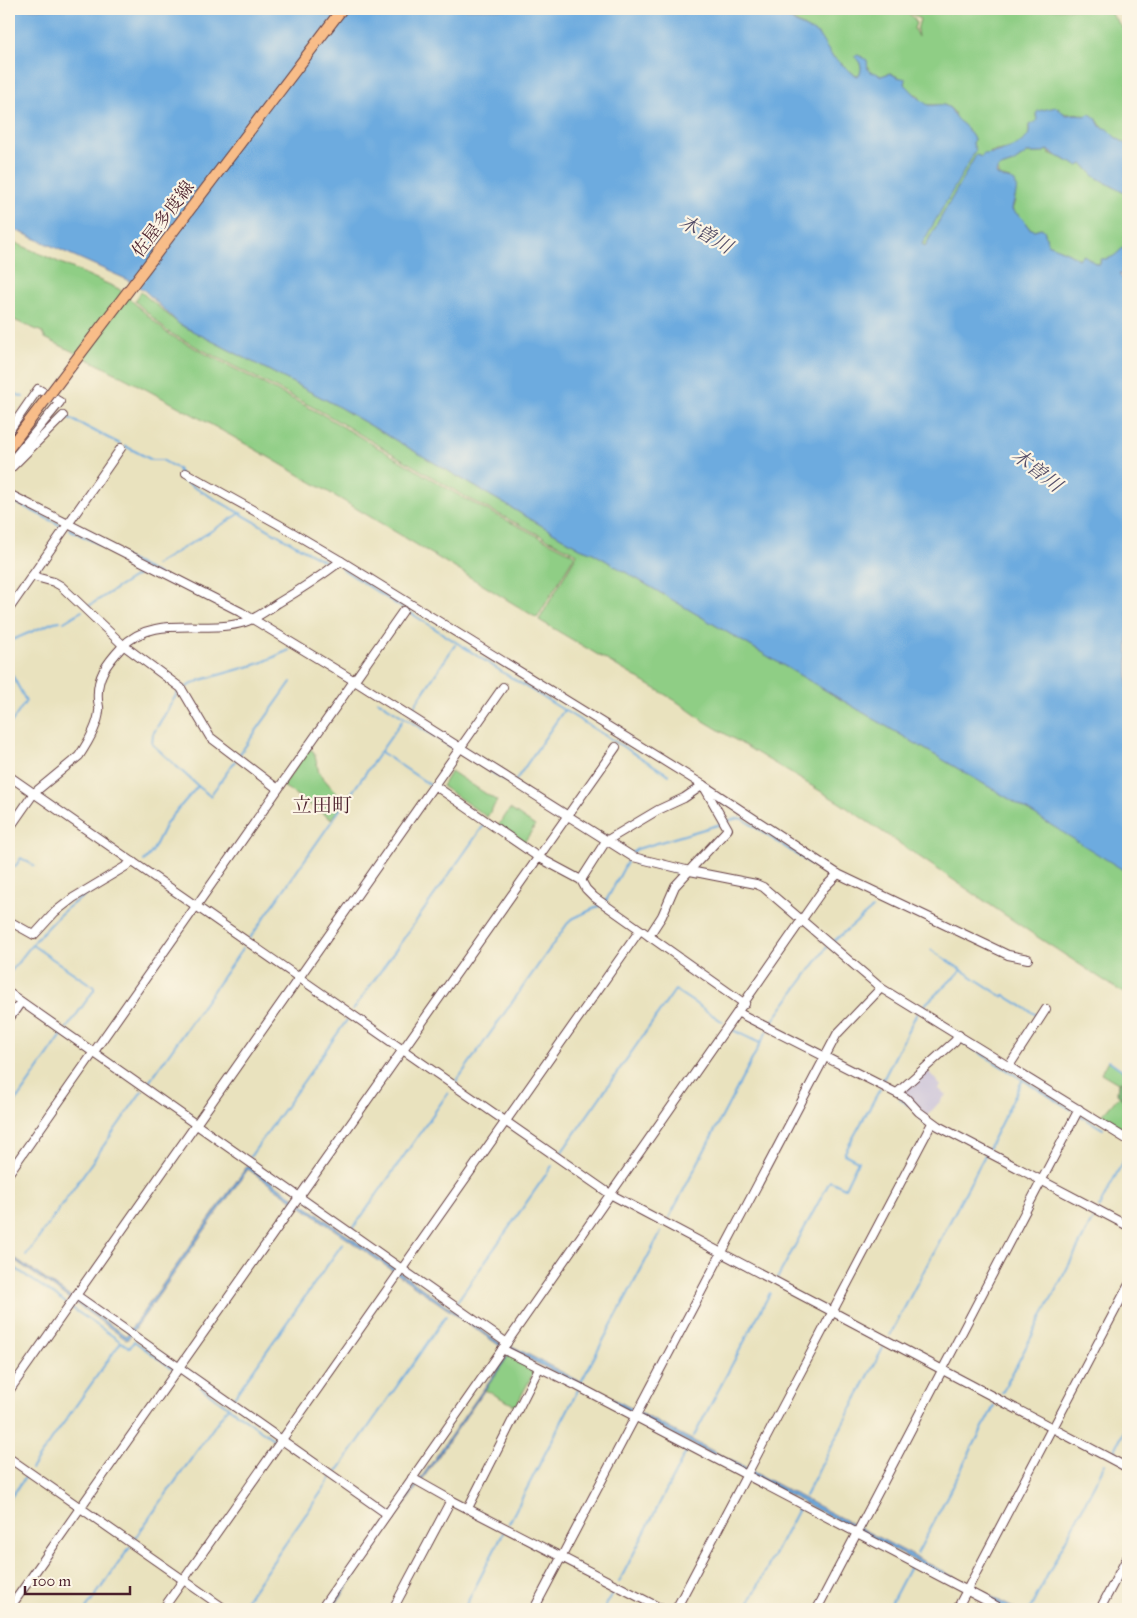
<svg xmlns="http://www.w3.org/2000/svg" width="1137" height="1618" font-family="'IM FELL Great Primer','Noto Serif JP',serif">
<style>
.industrial{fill:#c8c0d8}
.green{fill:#8fce85;stroke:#6c7658}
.forest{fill:#73b172;stroke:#5e684e}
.water{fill:#6dabdf;stroke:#5c6585}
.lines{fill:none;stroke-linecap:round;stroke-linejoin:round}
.stream{stroke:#6dabdf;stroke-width:2}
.minor-casing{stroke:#623c41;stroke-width:10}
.minor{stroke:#fff;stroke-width:8}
.major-bridge-casing{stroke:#623c41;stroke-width:12;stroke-linecap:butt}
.major-bridge{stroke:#f8bd89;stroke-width:10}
.labels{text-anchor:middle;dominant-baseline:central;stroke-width:4.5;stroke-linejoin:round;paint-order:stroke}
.street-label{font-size:18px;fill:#4a1f2b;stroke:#fcf5e5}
.water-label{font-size:19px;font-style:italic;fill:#56506a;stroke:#fcf5e5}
.quarter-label{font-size:20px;fill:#4a1f2b;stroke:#fcf5e5}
</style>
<rect width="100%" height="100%" fill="#fcf5e5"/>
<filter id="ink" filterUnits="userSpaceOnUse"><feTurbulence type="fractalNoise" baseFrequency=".02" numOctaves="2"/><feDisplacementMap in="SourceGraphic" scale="10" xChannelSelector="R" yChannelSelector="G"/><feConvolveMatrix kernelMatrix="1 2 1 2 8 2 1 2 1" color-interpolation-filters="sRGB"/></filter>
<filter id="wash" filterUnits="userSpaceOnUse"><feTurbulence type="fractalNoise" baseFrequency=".0096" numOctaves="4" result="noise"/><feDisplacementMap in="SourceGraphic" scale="20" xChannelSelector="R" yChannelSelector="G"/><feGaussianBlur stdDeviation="1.12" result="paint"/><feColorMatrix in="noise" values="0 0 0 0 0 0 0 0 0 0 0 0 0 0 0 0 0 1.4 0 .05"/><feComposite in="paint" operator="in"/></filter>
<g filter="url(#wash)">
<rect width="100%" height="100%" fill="#e9e2be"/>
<path class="industrial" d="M 927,1070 L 941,1086 L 939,1089 L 946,1095 L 927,1116 L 903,1092 Z"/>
<g class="green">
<path d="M 762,9 L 896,9 L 909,14 L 914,18 L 916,23 L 914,29 L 918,37 L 917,30 L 920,19 L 904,9 L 1107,9 L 1128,34 L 1128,145 L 1115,137 L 1107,129 L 1101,126 L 1096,118 C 1090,117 1085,116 1080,114 C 1070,112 1064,118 1058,107 L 1036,114 L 1037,121 L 1029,125 L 1029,134 L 1027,138 L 1013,148 L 991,152 L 982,157 L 976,155 L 925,246 L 922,244 L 973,144 L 974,139 L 966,127 L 955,118 L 954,112 L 950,108 L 944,105 L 926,105 L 922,103 L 918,95 L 912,93 L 905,84 L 906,81 L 890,73 L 881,76 L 870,72 L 865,59 L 861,56 L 859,61 L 862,70 L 859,76 L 856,76 L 832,56 L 816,34 L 789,18 L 773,15 Z"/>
<path d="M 1047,150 L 1049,153 L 1078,165 L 1083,164 L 1094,176 L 1128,195 L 1128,243 C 1120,249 1116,260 1103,259 L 1100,261 L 1100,264 L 1096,264 L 1084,256 L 1078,259 L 1069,253 L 1048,244 L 1044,230 L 1041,228 L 1034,230 L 1029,228 L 1022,218 L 1012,210 L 1015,200 L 1010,179 L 998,176 L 998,168 L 1013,163 L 1027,153 L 1041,153 Z"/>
<path d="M 9,240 L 119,289 L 168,334 L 323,415 L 465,499 L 575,555 L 537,618 C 376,520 215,420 45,338 L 42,332 L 9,318 Z"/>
<path d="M 141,292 L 179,324 L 332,403 L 580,548 L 593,553 L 1006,797 L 1128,872 L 1128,996 L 1039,938 L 840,803 L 704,721 L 676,701 L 539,620 L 577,554 L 469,499 L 324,413 L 168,332 L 135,301 Z"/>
<path d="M 309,748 L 314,752 L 319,773 L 344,802 L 331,819 L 283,786 Z"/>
<path d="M 451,771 L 497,801 L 487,817 L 442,786 Z"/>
<path d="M 510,809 L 535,826 L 523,844 L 498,826 Z"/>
<path d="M 1108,1060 L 1128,1074 L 1128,1078 L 1118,1083 L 1101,1073 Z"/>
<path d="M 1119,1096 L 1128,1105 L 1128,1136 L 1099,1119 Z"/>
<path d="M 509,1355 L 536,1368 L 516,1406 L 485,1390 Z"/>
</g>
<path class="forest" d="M 1128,1078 L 1128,1105 L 1117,1093 L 1118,1083 Z"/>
<g class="water">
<path d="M 9,9 L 762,9 L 773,15 L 789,18 L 794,22 L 818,34 L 832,56 L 856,76 L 859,75 C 863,67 861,63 854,56 L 858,55 L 867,60 L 868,69 L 870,72 L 876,73 L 881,76 L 890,73 L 897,77 L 906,79 L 905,84 C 908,88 925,104 928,105 C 934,106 941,103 946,106 C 953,109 952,113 956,118 C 958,121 962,123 965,126 C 968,130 971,134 974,139 L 973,144 L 976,150 L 922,244 L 925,246 L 976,155 L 982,157 L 983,154 C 994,154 1020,147 1027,137 C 1030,133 1029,129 1029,125 L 1037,121 L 1036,114 L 1038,111 L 1056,107 L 1066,115 L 1077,114 L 1084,116 L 1090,114 L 1096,118 L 1100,126 L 1107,129 L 1115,137 L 1128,145 L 1128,195 L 1094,176 L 1083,164 L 1078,166 L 1061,158 L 1047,150 L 1041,153 L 1027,153 L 1013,163 L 998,168 L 996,174 C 1000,179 1009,178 1015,182 C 1019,193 1013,199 1012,210 L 1022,218 L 1029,228 L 1034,230 L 1041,228 L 1044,230 L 1048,244 L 1069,253 L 1078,259 L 1084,255 L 1096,264 L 1100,264 L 1101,259 C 1115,260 1119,250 1128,243 L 1128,276 L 1119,274 L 1128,286 L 1128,873 L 1006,797 L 593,553 L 580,548 L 332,403 L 179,324 L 144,290 L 126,279 L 9,227 Z"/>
<path d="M 248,1165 L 501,1344 L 505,1344 L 500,1346 L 248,1169 L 127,1340 L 9,1256 L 9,1254 L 126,1336 Z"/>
<path d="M 512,1346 L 1015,1609 L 1007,1609 L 510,1349 Z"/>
<path d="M 508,1354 L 509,1355 L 332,1609 L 329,1609 Z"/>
</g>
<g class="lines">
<g class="stream">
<path d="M 9,391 L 23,397"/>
<path d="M 65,419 L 67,417 L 120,444"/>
<path d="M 125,446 L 152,460 L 162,460 L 178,469 L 183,481 L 331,565"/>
<path d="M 9,499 L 62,526"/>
<path d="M 9,516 L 14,509"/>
<path d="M 69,529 L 199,595"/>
<path d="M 155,565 L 241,513"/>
<path d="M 341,568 L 402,608"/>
<path d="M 87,607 L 147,569"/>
<path d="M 406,610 L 507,675 L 669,775"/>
<path d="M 64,622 L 82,611"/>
<path d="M 10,641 L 54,622 L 60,621"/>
<path d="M 9,669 L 26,701 L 9,726"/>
<path d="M 186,687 L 201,680 L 261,663 L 289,650"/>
<path d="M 378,701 L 454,749"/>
<path d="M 410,712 L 455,645"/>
<path d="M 381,752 L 430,785"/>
<path d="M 239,755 L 291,682"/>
<path d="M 464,755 L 525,793"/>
<path d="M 516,780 L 564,710"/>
<path d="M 198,786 L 210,796 L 235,761"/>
<path d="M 727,821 L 738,818 L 743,819 L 829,876"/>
<path d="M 582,829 L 595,837"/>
<path d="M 632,853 L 637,849 L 721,824"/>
<path d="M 144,861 L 152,852 L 167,822 L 198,786 L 152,744 L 153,734 L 178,692"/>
<path d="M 9,863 L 15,867 L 21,858 L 34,866"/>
<path d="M 634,863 L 642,865 L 681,872"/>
<path d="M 606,901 L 627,862"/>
<path d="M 250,938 L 402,721"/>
<path d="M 834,941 L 872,909"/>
<path d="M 32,945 L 94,987 L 94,990 L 67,1028"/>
<path d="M 931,950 L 1003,997 L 1004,995 L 1038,1016"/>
<path d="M 9,974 C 27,951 44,928 66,909 C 82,896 101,885 119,876"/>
<path d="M 921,1008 L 962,970"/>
<path d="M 353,1010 L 484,825"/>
<path d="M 771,1023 L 827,947"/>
<path d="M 733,1030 L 760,1043"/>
<path d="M 962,1042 L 1075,1112"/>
<path d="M 1108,1060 L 1128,1074"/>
<path d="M 456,1082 L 570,920 L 601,905"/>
<path d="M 882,1082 L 917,1013"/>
<path d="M 147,1085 L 243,948"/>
<path d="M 900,1099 L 908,1105"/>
<path d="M 9,1111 L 62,1035"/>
<path d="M 1079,1115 L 1103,1129"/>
<path d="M 920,1117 L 927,1124"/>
<path d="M 988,1149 L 1022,1081"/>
<path d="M 561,1153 L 675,990 L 723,1022"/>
<path d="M 250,1157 L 347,1020"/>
<path d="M 1099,1207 L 1128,1152"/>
<path d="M 669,1218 L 767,1031"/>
<path d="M 352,1230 L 448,1093"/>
<path d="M 26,1256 L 142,1091"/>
<path d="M 9,1264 L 66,1303"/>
<path d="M 778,1277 L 830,1181 L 845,1188 L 858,1161 L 844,1154 L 880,1089"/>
<path d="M 9,1281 L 17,1269"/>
<path d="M 456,1303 L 552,1166"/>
<path d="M 72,1308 L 130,1348 L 134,1341 L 173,1369"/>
<path d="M 890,1335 L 985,1155"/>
<path d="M 581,1382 L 661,1232"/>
<path d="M 200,1387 L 276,1441"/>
<path d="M 1002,1393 L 1096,1213"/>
<path d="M 232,1400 L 343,1243"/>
<path d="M 694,1436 L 770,1293"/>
<path d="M 1114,1452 L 1128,1423"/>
<path d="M 31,1469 L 121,1342"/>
<path d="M 337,1472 L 446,1316"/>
<path d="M 805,1496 L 883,1348"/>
<path d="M 9,1500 L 27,1475"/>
<path d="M 509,1523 L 578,1390"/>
<path d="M 133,1541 L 228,1407"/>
<path d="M 917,1554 L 994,1406"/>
<path d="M 619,1582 L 688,1448"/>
<path d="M 86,1609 L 130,1547"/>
<path d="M 170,1609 L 171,1607 L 174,1609"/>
<path d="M 240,1609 L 331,1478"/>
<path d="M 464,1609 L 503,1533"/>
<path d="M 604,1609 L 615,1589"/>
<path d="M 746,1609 L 799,1507"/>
<path d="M 888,1609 L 911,1565"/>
<path d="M 1030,1609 L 1105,1464"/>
</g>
</g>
</g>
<g filter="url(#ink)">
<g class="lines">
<defs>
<g id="minor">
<path d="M 9,431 L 38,389 L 60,402 L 9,464"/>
<path d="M 9,470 L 63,416"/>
<path d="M 186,473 L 278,524 L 341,561 L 703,785 L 838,874 L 1008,955 L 1028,959"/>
<path d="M 9,494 L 241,612 L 353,680 L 633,857 L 690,871 L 756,884 L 763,887 L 881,988 L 1128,1140"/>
<path d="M 32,576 L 54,582 L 61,586 L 123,645 L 181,688 L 210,737 L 278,789"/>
<path d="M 9,609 L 121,448"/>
<path d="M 9,776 L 610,1194 L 1128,1468"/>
<path d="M 434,785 L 538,857 L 581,880 L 586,889 L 594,897 L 745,1004"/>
<path d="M 9,829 L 34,793 L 79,756 C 87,744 98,726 99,711 C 100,708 98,704 98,700 C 96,677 107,663 122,647 C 153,613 205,635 245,622 C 257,618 267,610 278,603 C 300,590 321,576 341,561"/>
<path d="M 581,880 L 606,841 L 658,810 L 684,798 L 703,785 L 728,829 L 675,886 L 662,916 L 649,936"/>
<path d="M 9,921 L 34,935 L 55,912 L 73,898 L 133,862"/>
<path d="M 9,993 L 507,1343"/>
<path d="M 739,1013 L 906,1098 L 919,1112 L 938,1126 L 1128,1226"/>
<path d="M 9,1019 L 21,1002"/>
<path d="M 1009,1066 L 1046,1009"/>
<path d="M 897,1093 L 955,1041 L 959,1035"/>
<path d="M 9,1173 L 403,611"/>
<path d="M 76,1295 L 387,1514"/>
<path d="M 502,1349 L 577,1386 L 1002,1609"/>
<path d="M 9,1391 L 503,687"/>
<path d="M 1053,1428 L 1128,1286"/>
<path d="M 9,1458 L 225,1609"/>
<path d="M 412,1478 L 451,1500 L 662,1609"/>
<path d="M 468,1508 L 539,1368"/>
<path d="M 9,1609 L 616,747"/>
<path d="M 163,1609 L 640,930"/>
<path d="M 321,1609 L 824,888 L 838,874"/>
<path d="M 393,1609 L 451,1500"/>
<path d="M 534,1609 L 837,1034 L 881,988"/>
<path d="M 676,1609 L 932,1123"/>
<path d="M 817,1609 L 1079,1109"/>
<path d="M 957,1609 L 1052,1428"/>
<path d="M 1100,1609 L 1128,1556"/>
</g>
</defs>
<use href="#minor" class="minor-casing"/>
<use href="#minor" class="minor"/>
<defs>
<path id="major-bridge" d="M 9,448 L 342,9"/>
</defs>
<use href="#major-bridge" class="major-bridge-casing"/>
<use href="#major-bridge" class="major-bridge"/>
</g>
</g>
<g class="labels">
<g class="street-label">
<text transform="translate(163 219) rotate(-53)">佐屋多度線</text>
</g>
<g class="water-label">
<text transform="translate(706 234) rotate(30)">木曽川</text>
<text transform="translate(1037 470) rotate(38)">木曽川</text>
</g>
<g class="quarter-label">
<text x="322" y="805">立田町</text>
</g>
</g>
<rect width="1137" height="1618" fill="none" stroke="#fcf5e5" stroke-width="30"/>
<path d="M25 1586v8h105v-8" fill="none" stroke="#4a1f2b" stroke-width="2.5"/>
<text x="32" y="1586" font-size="15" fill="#4a1f2b" stroke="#fcf5e5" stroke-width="4" paint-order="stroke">100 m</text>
</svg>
